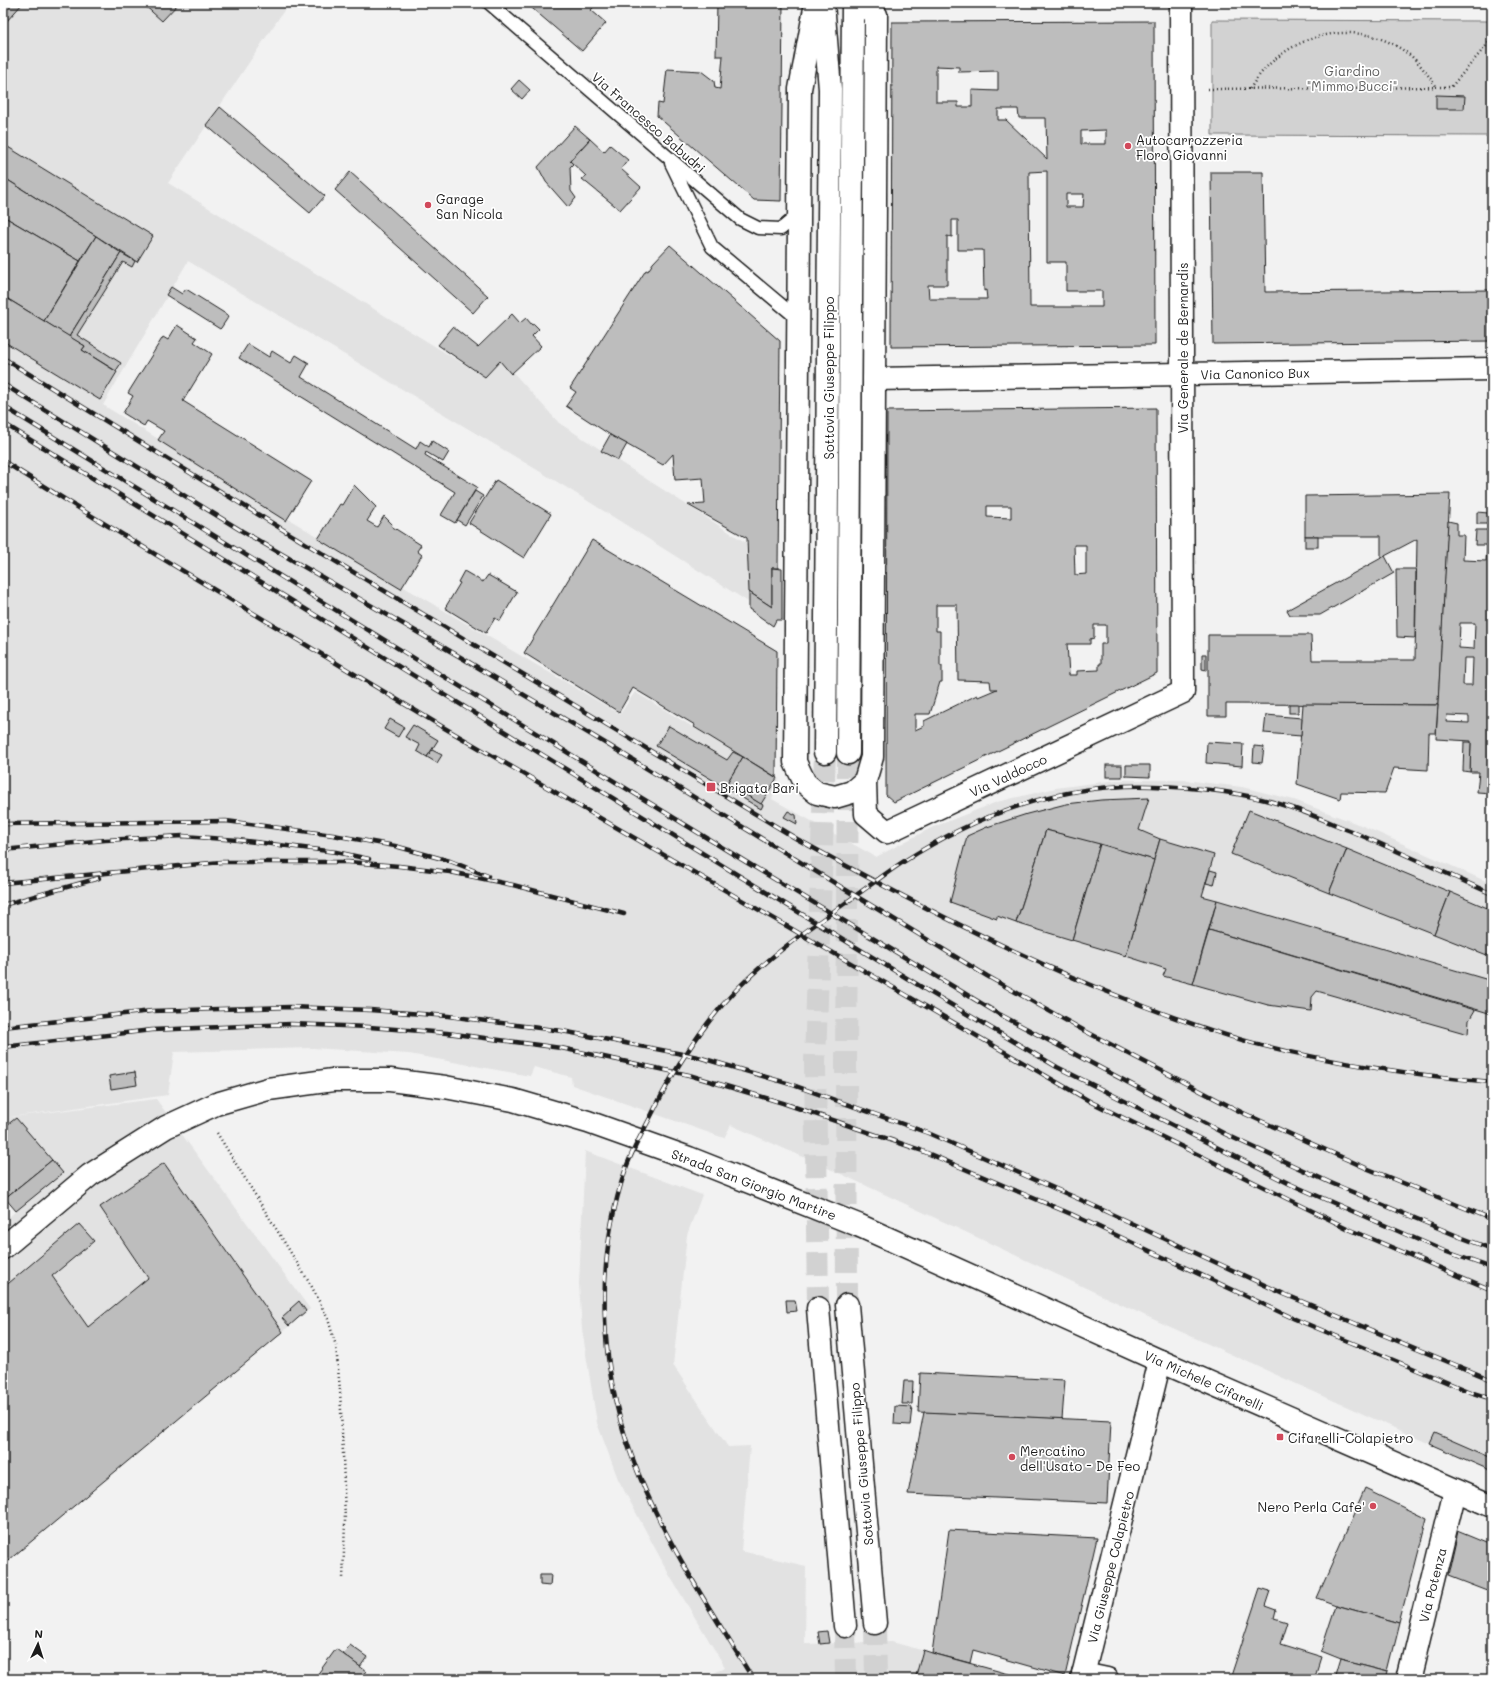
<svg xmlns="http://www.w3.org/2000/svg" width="1495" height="1682" font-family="Mali,sans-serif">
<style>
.built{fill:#e2e2e2}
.green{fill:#d2d2d2;stroke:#777}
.building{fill:#bdbdbd;stroke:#1c1c1c;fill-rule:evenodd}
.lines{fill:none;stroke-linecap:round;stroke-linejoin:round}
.secondary-tunnel{stroke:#d2d2d2;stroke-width:22;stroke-dasharray:22 11;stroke-linecap:butt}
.lane-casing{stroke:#1c1c1c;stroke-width:15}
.street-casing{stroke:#1c1c1c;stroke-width:25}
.secondary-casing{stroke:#1c1c1c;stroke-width:25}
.path{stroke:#1c1c1c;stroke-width:2.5;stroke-dasharray:1 3;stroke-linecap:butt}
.lane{stroke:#fff;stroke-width:12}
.street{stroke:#fff;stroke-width:22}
.secondary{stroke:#fff;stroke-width:22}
.rail-casing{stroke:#1c1c1c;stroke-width:4.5}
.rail{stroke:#fff;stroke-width:3;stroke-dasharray:9;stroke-linecap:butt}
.poi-dot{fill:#d1495b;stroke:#fff;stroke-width:1.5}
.labels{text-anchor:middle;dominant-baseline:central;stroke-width:3.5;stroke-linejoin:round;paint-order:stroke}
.park-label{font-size:13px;fill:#5c5c5c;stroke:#fff}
.street-label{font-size:13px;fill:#1c1c1c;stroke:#fff}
.poi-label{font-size:13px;fill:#1c1c1c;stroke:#fff;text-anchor:start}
</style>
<rect width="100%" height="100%" fill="#f2f2f2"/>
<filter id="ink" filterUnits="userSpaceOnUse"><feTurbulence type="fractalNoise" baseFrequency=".025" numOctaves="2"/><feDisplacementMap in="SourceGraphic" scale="8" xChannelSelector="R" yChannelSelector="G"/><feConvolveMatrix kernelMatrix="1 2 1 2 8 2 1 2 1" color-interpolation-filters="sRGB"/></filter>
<g filter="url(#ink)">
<g class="built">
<path d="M 3,3 L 289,3 L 168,183 L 485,377 L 501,359 L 559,423 L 751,546 L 750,603 L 564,486 L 188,261 L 103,405 L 305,529 L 620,714 L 635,692 L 779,779 L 772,799 L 876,857 L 931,828 L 997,802 L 1056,788 L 1117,780 L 1184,780 L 1242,787 L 1294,800 L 1363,826 L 1492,884 L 1492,1472 L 1146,1316 L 841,1174 L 731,1125 L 724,1138 L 572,1085 L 571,1077 L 534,1067 L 530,1076 L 409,1054 L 312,1048 L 174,1052 L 168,1095 L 3,1118 Z"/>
<path d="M 156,1099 L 310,1309 L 3,1565 L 3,1222 L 16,1211 L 3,1195 L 3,1118 Z"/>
<path d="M 585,1151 L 702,1195 L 687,1235 L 673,1365 L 728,1447 L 750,1446 L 741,1551 L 806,1566 L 805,1644 L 892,1642 L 1027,1679 L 704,1679 L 725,1667 L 671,1578 L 618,1479 L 597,1423 L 582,1329 L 579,1284 Z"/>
</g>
<path class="green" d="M 1212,20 L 1492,21 L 1492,136 L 1212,135 Z"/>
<g class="building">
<path d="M 3,3 L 23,3 L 6,22 L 3,19 Z"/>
<path d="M 142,3 L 179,3 L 162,21 Z"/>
<path d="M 526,3 L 597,3 L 591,10 L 606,23 L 582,51 Z"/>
<path d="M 717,3 L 783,3 L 781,201 L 754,200 L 657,116 L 658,103 L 663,104 L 667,69 L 701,71 L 714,81 L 715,88 L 720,89 L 723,56 L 716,56 Z"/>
<path d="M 1154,21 L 1155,345 L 891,347 L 892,22 ZM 936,66 L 959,67 L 959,72 L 998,71 L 998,91 L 972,90 L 972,107 L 958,107 L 958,102 L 936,102 ZM 998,109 L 1018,109 L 1019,118 L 1046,118 L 1047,159 L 1006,120 L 998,120 ZM 1106,130 L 1106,144 L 1081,144 L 1081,131 ZM 1047,171 L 1047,262 L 1066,262 L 1066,291 L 1102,291 L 1102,307 L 1030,307 L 1029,172 ZM 1066,194 L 1084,194 L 1083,207 L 1066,207 ZM 952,220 L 958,220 L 958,250 L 983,250 L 984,291 L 986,290 L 987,299 L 929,299 L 928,285 L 947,285 L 947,236 L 952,237 Z"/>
<path d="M 519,80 L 530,90 L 522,99 L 511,89 Z"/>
<path d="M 1436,95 L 1465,96 L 1464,109 L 1436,109 Z"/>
<path d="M 220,107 L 325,196 L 310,213 L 206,125 Z"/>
<path d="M 575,126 L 590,139 L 570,161 L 573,164 L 570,167 L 571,191 L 576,198 L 568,207 L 546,182 L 538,167 Z"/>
<path d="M 590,139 L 604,152 L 610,145 L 628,160 L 621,169 L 641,187 L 620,210 L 582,179 L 586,176 L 570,161 Z"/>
<path d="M 3,144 L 153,236 L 137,262 L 3,177 Z"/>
<path d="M 350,172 L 488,296 L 473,313 L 335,190 Z"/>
<path d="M 1211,172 L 1263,172 L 1265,292 L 1492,290 L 1492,341 L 1213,344 Z"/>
<path d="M 3,177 L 96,236 L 80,261 L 3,216 Z"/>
<path d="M 3,216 L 80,261 L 44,321 L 3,296 Z"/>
<path d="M 96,236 L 121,253 L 69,337 L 44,321 Z"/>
<path d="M 670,245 L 780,341 L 778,568 L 772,568 L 772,607 L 749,592 L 747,538 L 688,505 L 705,504 L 703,478 L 675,480 L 673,454 L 663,465 L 612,436 L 566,406 L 576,392 L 570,388 L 646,270 L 648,271 L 653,263 Z"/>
<path d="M 121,253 L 135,261 L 132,267 L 123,262 L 77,335 L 121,363 L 116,371 L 82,350 L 85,346 L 69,337 Z"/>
<path d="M 171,287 L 182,294 L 186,289 L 229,316 L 221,328 L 220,329 L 166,295 Z"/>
<path d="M 3,296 L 85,346 L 82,350 L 117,372 L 100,400 L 3,341 Z"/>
<path d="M 512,314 L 520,323 L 526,318 L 532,325 L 534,324 L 539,329 L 532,336 L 541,346 L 511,374 L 500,361 L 485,377 L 438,345 L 453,327 L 478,347 Z"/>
<path d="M 177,325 L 197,338 L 194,342 L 212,354 L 183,401 L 311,481 L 286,521 L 158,440 L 164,431 L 147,421 L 144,426 L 123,413 L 133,396 L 128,393 L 163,337 L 168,340 Z"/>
<path d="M 248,344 L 269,357 L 272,351 L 291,363 L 296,355 L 309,363 L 301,377 L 416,449 L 420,441 L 429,447 L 432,441 L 449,452 L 443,462 L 426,452 L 425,455 L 477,487 L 455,523 L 441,515 L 455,492 L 239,358 Z"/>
<path d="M 1156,408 L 1157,673 L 894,802 L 886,795 L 887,411 ZM 987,506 L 1011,506 L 1011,518 L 987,517 ZM 1074,545 L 1086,545 L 1086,574 L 1075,575 ZM 936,605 L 957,605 L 958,680 L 990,681 L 991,689 L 997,689 L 978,697 L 977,695 L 924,721 L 924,726 L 915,730 L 915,714 L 930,714 L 940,682 L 942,682 L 942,666 L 940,666 L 940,631 L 936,631 ZM 1094,625 L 1106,625 L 1106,644 L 1101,644 L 1101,664 L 1099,664 L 1099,670 L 1077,671 L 1077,675 L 1069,675 L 1067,644 L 1090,644 L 1090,639 L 1094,638 Z"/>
<path d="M 610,435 L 627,444 L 618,460 L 601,451 Z"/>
<path d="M 496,480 L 551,514 L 524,558 L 469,523 Z"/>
<path d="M 354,485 L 376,507 L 367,521 L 377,527 L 384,516 L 392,524 L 391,526 L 421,545 L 417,551 L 422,555 L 401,589 L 318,539 L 340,504 L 342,505 Z"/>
<path d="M 475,491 L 483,496 L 465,525 L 457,520 Z"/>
<path d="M 1450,494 L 1438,705 L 1226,704 L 1226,716 L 1208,716 L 1208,635 L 1311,635 L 1312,660 L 1415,660 L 1417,539 L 1381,558 L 1381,536 L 1305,536 L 1305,496 Z"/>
<path d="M 1492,497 L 1492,793 L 1477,792 L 1479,772 L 1470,772 L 1471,741 L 1436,739 L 1448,521 L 1457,523 L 1457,535 L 1464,535 L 1463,560 L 1486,561 L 1487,545 L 1475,545 L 1476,530 L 1488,530 L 1489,524 L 1477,524 L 1477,512 L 1488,513 ZM 1460,623 L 1475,623 L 1474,649 L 1459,648 ZM 1464,658 L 1473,658 L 1472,685 L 1463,685 ZM 1447,715 L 1469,716 L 1469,723 L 1446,722 Z"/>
<rect x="1305" y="536" width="13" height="11"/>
<path d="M 592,540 L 777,651 L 776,777 L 694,727 L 695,725 L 633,688 L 619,712 L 524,653 Z"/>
<path d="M 1385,556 L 1394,573 L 1320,615 L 1290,615 L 1287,610 Z"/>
<path d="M 772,568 L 782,569 L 782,620 L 776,620 L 773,626 L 749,609 L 749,592 L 772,607 Z"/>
<path d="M 1396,569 L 1416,569 L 1415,638 L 1397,637 Z"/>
<path d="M 464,571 L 483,582 L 488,575 L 517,592 L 500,621 L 495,618 L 486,633 L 445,608 L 460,583 L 458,582 Z"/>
<path d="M 1202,654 L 1206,654 L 1206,670 L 1202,669 Z"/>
<rect x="1289" y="704" width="9" height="9"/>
<path d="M 1303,704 L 1438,705 L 1436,733 L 1429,733 L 1428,770 L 1394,768 L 1385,793 L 1341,792 L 1340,799 L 1297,784 Z"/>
<path d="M 1266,715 L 1302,718 L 1301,736 L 1264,733 Z"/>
<path d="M 390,719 L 404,727 L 398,737 L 384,729 Z"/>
<path d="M 413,725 L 438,740 L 427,757 L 417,751 L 420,745 L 405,737 Z"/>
<path d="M 669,726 L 727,760 L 733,752 L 743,757 L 727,783 L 763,805 L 761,809 L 656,746 Z"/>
<path d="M 1207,742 L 1243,744 L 1242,766 L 1206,763 Z"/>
<path d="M 1464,742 L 1471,742 L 1470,772 L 1463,771 Z"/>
<path d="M 1254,746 L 1264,747 L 1262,763 L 1253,762 Z"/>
<path d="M 432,750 L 442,755 L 437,763 L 427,757 Z"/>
<path d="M 743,757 L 777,778 L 761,804 L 727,783 Z"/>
<rect x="1106" y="765" width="16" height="12"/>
<path d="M 1126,765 L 1150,765 L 1150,777 L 1126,776 Z"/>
<path d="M 1149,798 L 1139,830 L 1160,839 L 1154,860 L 1046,830 L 1016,923 L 997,916 L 997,919 L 950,902 L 967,836 L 987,827 L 1027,814 L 1066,804 L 1101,800 Z"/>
<path d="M 1249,810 L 1347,849 L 1329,893 L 1231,854 Z"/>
<path d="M 788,811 L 796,815 L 797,824 L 784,817 Z"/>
<path d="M 1046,830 L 1100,844 L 1072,940 L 1016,923 Z"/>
<path d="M 1160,839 L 1214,855 L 1202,896 L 1217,900 L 1193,984 L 1163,976 L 1166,969 L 1126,956 Z"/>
<path d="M 1100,844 L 1154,860 L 1126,956 L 1072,940 Z"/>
<path d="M 1347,849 L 1450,892 L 1434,934 L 1329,893 Z"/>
<path d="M 1210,870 L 1217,872 L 1214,885 L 1206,883 Z"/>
<path d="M 1450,892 L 1492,910 L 1492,957 L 1434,934 Z"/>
<path d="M 1217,900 L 1492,981 L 1492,1014 L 1209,930 Z"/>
<path d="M 1209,930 L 1475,1010 L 1469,1020 L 1468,1034 L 1317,991 L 1312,997 L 1311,1011 L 1268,1005 L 1193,984 Z"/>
<path d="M 135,1072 L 137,1085 L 111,1089 L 109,1076 Z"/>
<path d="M 16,1118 L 52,1160 L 5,1198 L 3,1195 L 3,1128 Z"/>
<path d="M 52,1160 L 63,1173 L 16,1211 L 5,1198 Z"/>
<path d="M 164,1163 L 283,1332 L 3,1565 L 3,1288 L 79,1224 L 94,1241 L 52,1276 L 88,1327 L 148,1278 L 100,1207 Z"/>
<path d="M 786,1300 L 795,1300 L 797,1311 L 787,1312 Z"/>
<path d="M 299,1301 L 306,1311 L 289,1326 L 282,1318 L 291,1310 L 290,1309 Z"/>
<path d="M 920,1373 L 1065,1380 L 1062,1419 L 918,1412 Z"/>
<path d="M 904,1381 L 913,1381 L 912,1404 L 902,1404 Z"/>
<path d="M 895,1406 L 912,1407 L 910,1425 L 894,1424 Z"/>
<path d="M 924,1412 L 1111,1421 L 1107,1503 L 908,1494 Z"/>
<path d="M 1435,1433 L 1492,1458 L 1492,1471 L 1430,1444 Z"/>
<path d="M 1365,1489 L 1427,1519 L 1400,1623 L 1336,1605 L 1317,1598 Z"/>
<path d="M 949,1530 L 1097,1538 L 1065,1676 L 973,1650 L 970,1663 L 932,1653 Z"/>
<path d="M 1458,1531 L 1492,1545 L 1492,1592 L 1448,1575 Z"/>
<path d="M 540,1575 L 551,1575 L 550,1586 L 540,1585 Z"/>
<path d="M 1260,1588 L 1270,1591 L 1265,1606 L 1276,1610 L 1274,1618 L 1287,1622 L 1280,1644 L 1322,1657 L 1315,1679 L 1230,1679 Z"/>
<path d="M 1336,1605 L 1400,1623 L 1388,1671 L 1341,1659 L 1321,1651 Z"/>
<path d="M 827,1631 L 829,1643 L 820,1644 L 818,1632 Z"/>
<path d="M 350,1645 L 367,1657 L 360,1667 L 343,1654 Z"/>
<path d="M 336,1649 L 366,1671 L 360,1679 L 314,1679 Z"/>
<path d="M 923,1650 L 932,1653 L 1027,1679 L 915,1679 Z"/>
<path d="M 1341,1659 L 1388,1671 L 1386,1679 L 1335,1679 Z"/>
</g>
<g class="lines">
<g class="secondary-tunnel">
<path d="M 847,1305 L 846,1063 L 848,753"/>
<path d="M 818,1308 L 815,1062 L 825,752"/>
<path d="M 875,1623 L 876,1679"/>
<path d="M 845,1626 L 846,1679"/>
</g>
<defs>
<g id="lane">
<path d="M 489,3 L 740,219 L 758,228 L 781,229 L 799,214"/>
<path d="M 671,163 L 712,247 L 798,319"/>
</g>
<g id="street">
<path d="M 816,3 L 800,89 L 795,762 L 805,783 L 817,793 L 835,797 L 852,792 L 865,781 L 872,757 L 876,15 L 863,3"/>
<path d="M 874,379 L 1492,369"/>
<path d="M 865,781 L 866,814 L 887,832 L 1183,692 L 1181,3"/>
<path d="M 1083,1674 L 1107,1679"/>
<path d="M 1082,1679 L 1160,1361"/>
<path d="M 1409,1679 L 1455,1491"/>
</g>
<g id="secondary">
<path d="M 823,3 L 830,89 L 825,752"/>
<path d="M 848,753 L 853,3"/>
<path d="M 3,1248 L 90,1175 L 166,1127 L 216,1104 L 268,1089 L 333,1080 L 390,1080 L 445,1087 L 513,1100 L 588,1122 L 689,1158 L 858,1225 L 1160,1361 L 1492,1506"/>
<path d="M 847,1305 L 875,1623"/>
<path d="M 818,1308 L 845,1626"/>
</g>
</defs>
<use href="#lane" class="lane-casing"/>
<use href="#street" class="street-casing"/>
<use href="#secondary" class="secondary-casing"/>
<g class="path">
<path d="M 1208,89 L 1451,87 L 1492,39"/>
<path d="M 1250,89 C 1281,35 1355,14 1407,53 C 1419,61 1428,76 1437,87"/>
<path d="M 217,1133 L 312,1287 L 328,1319 L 336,1346 L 340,1390 L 343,1453 L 345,1522 L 343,1580"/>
</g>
<use href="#lane" class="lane"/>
<use href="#street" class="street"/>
<use href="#secondary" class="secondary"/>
<defs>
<g id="rail">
<path d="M 3,358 L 290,534 L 797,839 C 906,899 1017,957 1133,1002 C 1172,1017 1212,1032 1253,1043 C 1331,1063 1412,1075 1492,1082"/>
<path d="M 3,384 L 242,531 L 457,655 L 610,746 L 987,976 L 1083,1030 L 1241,1112 L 1366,1168 L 1492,1219"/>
<path d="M 3,406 L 746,862 L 999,1014 L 1225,1134 L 1331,1183 L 1460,1237 L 1492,1249"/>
<path d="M 3,423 L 759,888 L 928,991 L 1057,1067 L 1290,1184 L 1444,1251 L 1492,1268"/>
<path d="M 3,461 L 95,518 L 441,726 L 1091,1102 L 1351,1230 L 1492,1290"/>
<path d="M 3,824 L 226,821 L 333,835 L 395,846 L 450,861 L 488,876"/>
<path d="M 3,850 L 105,840 L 183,836 L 238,840 L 336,852 L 369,859"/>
<path d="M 3,883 L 221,862 L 348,862 L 399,866 L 450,872 L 513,885 L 624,914"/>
<path d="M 3,905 L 99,878"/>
<path d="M 3,1027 L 152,1011 L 290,1007 L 370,1010 L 448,1016 L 562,1031 L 698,1057 L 790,1084 L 928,1133 L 1081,1200 L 1284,1294 L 1492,1380"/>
<path d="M 3,1047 L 152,1030 L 291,1024 L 369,1027 L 447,1033 L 561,1048 L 689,1075 L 783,1103 L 920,1150 L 1071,1214 L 1295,1319 L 1470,1392 L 1492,1399"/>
<path d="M 753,1679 C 709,1607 659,1533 631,1454 C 599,1365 595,1261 625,1171 C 632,1149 646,1127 656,1106 C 678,1063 704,1023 738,988 C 770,956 807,930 844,904 C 864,890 883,875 903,862 C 977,814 1063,783 1152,786 C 1196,787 1243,792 1286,806 C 1309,813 1331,823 1353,832 C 1400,852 1446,873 1492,894"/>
</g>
</defs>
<use href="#rail" class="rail-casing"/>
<use href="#rail" class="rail"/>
</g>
</g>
<g class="poi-dot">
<circle cx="1128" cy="146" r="4"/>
<circle cx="428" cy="205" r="4"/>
<rect x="706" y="782" width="10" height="10" rx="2"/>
<rect x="1276" y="1433" width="8" height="8" rx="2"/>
<circle cx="1012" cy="1457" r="4"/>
<circle cx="1373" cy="1506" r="4"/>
</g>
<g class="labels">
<g class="park-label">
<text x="1352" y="70">Giardino<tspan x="1352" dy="15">"Mimmo Bucci"</tspan></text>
</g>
<g class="street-label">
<text transform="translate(649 122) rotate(41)">Via Francesco Babudri</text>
<text transform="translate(1182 348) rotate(-90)">Via Generale de Bernardis</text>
<text transform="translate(1255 373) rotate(-1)">Via Canonico Bux</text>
<text transform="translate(828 378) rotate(-90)">Sottovia Giuseppe Filippo</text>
<text transform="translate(1008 775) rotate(-25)">Via Valdocco</text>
<text transform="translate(754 1184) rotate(21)">Strada San Giorgio Martire</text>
<text transform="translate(1204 1380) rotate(24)">Via Michele Cifarelli</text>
<text transform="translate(861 1464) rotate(-95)">Sottovia Giuseppe Filippo</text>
<text transform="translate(1110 1567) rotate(-76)">Via Giuseppe Colapietro</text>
<text transform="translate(1432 1585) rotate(-76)">Via Potenza</text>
</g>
<g class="poi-label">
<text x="1136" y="139">Autocarrozzeria<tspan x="1136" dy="15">Floro Giovanni</tspan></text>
<text x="436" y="198">Garage<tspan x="436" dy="15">San Nicola</tspan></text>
<text x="720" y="787">Brigata Bari</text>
<text x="1288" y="1437">Cifarelli-Colapietro</text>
<text x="1020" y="1450">Mercatino<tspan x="1020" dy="15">dell'Usato - De Feo</tspan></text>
<text x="1365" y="1506" text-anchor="end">Nero Perla Cafe'</text>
</g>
</g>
<rect width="1495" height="1682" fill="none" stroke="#fff" stroke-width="16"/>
<rect x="8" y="8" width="1479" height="1666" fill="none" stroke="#1c1c1c" stroke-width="1.5" filter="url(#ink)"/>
<g transform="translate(38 1644) rotate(4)" stroke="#ffffff" stroke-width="3" paint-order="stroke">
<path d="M0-3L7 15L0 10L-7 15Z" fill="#1c1c1c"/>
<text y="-6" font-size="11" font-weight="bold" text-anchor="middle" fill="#1c1c1c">N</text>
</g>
</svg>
